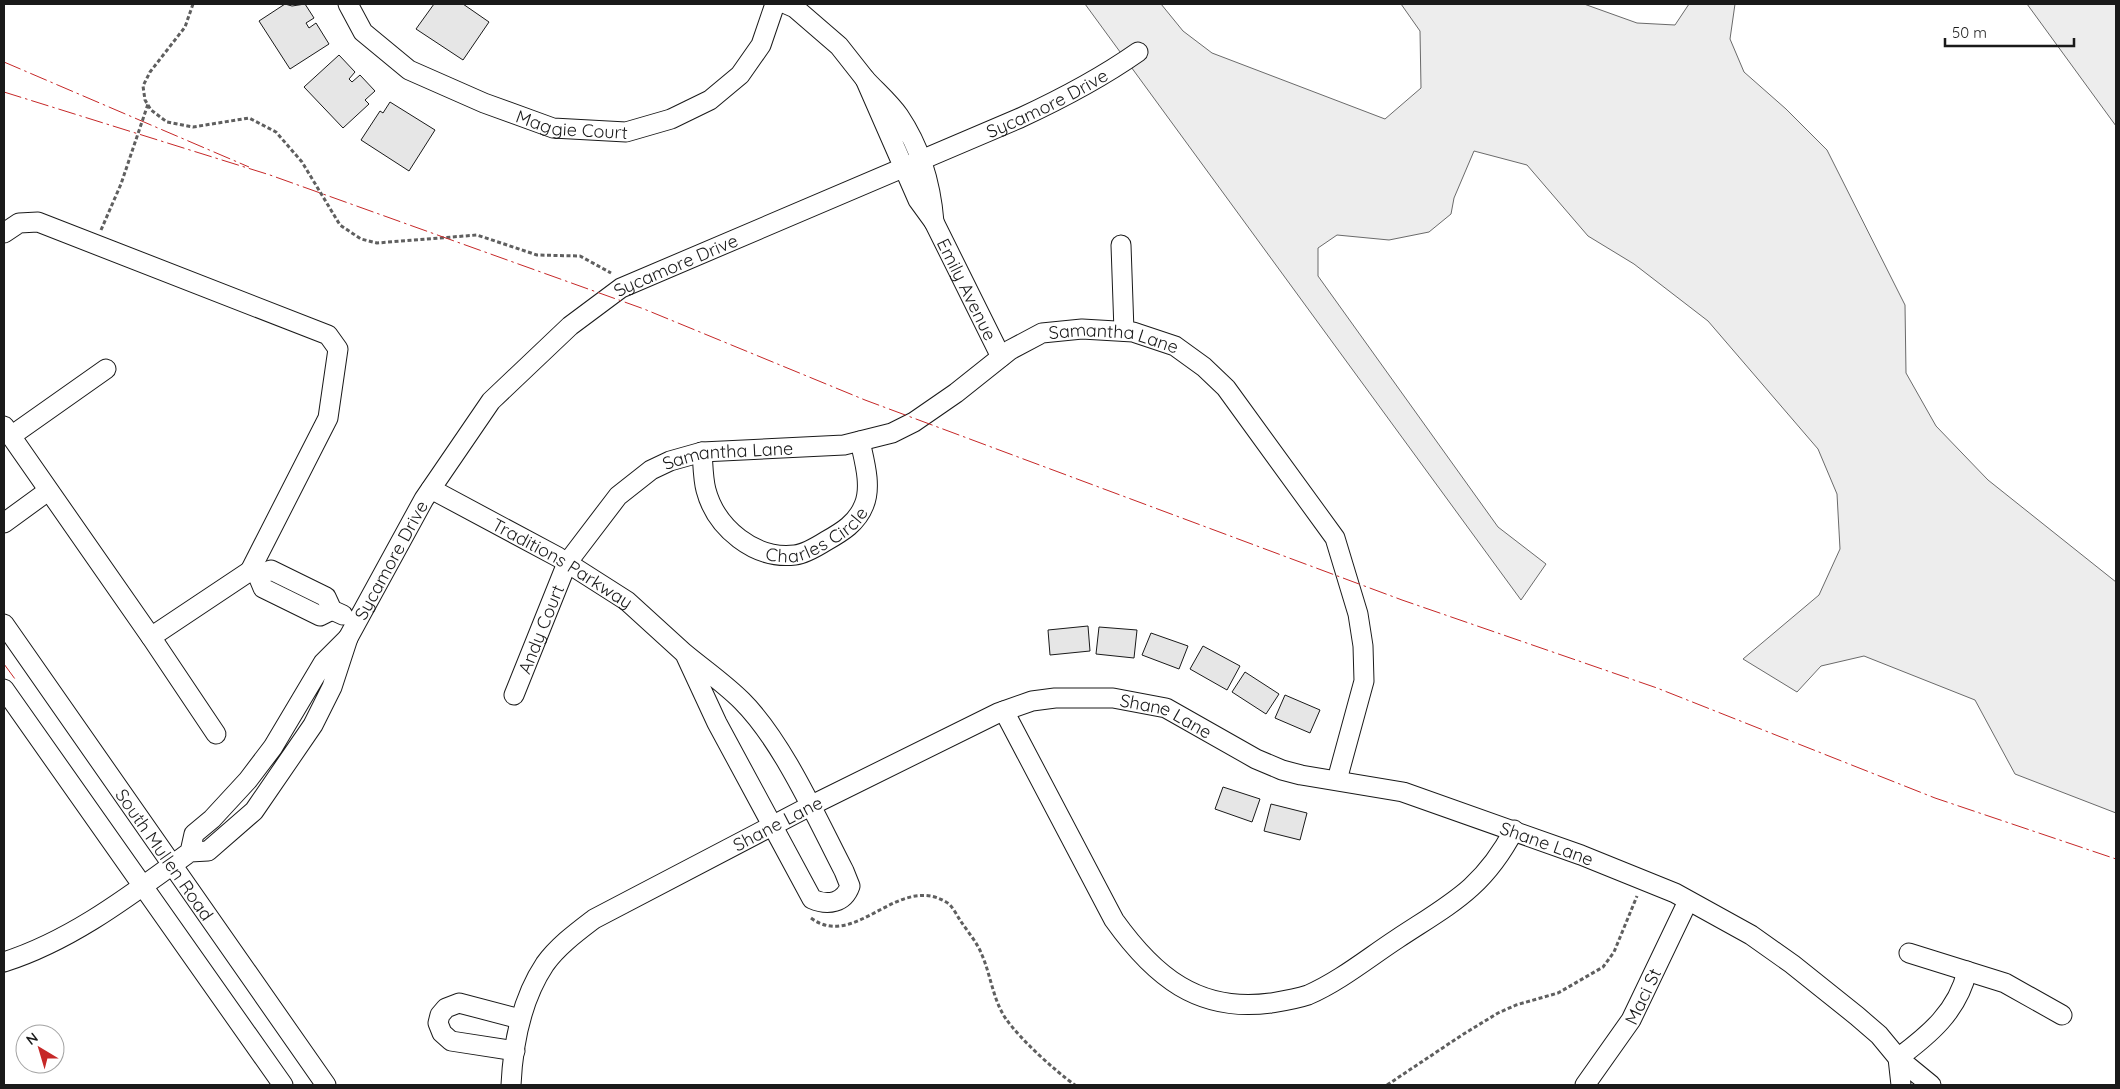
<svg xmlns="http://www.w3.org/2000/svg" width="2120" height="1089" font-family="Quicksand,sans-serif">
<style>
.built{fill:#ededed;stroke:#6a6a6a}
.building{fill:#e6e6e6;stroke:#1a1a1a}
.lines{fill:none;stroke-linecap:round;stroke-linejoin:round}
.minor-casing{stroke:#1a1a1a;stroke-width:21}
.path{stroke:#5f5f5f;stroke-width:3;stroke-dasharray:4 2.5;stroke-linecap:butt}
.minor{stroke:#fff;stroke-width:19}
.power{stroke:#c62828;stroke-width:1;stroke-dasharray:18 4 2.5 4;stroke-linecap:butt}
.labels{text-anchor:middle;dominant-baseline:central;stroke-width:4;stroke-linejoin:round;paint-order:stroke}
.street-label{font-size:18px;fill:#1a1a1a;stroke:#fff}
</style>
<rect width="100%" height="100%" fill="#fff"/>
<g class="built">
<path d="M 1085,4 L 1161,4 L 1183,31 L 1212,53 L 1385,119 L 1421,88 L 1420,31 L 1401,4 L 1584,4 L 1637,23 L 1675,25 L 1689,4 L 1735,4 L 1730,39 L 1744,72 L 1786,109 L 1827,150 L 1905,305 L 1906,373 L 1936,426 L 1988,480 L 2116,582 L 2116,813 L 2015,774 L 1975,700 L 1864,656 L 1821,666 L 1797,692 L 1743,659 L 1819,595 L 1840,549 L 1837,494 L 1818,449 L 1708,321 L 1634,264 L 1588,236 L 1527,165 L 1474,151 L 1454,198 L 1451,214 L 1429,232 L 1389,240 L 1337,235 L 1318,248 L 1318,276 L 1498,527 L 1546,564 L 1521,600 Z"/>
<path d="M 2028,4 L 2116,4 L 2116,126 L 2027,4 Z"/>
</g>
<g class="building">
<path d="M 285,4 L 292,6 L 305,4 L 314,18 L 306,23 L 309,28 L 316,23 L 329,44 L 290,69 L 259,21 Z"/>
<path d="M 434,4 L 463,4 L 489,22 L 463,60 L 416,29 Z"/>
<path d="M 339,55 L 355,72 L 349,79 L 352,82 L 360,75 L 375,91 L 365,100 L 369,104 L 343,128 L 304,87 Z"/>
<path d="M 390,102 L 435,130 L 409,171 L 361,140 L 380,111 L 383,113 Z"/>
<path d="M 1088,626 L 1090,651 L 1050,655 L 1048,630 Z"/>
<path d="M 1099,627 L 1137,630 L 1134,658 L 1096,654 Z"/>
<path d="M 1151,633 L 1188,646 L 1179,669 L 1142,655 Z"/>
<path d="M 1203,646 L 1240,666 L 1227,690 L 1190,669 Z"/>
<path d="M 1245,672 L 1279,694 L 1266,714 L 1232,692 Z"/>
<path d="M 1285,695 L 1320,710 L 1310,733 L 1275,718 Z"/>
<path d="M 1223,787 L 1260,799 L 1252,822 L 1215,809 Z"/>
<path d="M 1271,804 L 1307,813 L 1300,840 L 1264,831 Z"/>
</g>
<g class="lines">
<defs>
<g id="minor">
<path id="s1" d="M 348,4 L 363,32 L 409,70 L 484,103 L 553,128 L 626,132 L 671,119 L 710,100 L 740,75 L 761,45 L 775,4"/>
<path d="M 786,4 L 795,8 L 839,46 L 865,79"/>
<path d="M 865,79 C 876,91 890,103 899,116 C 920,147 931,185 934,222 L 918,200 Z"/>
<path id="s2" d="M 934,222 L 1001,357"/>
<path d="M 4,233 L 19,223 L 38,222 L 328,335 L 338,349 L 328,418 L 250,571"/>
<path d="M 1121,245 L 1124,331"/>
<path d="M 4,426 L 151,637 L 250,571 L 258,576 L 263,588 L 320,616 L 332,610"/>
<path d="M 11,436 L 106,369"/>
<path id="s3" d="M 702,452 C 703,464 703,479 706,490 C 716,528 755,560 795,555 C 804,554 818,546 826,541 C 842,532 857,523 864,505 C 872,486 864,460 860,441"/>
<path id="s4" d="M 431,489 L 558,557 L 627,601 L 683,652 L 685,654 L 717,723 L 812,899 C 828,906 844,903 850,886 L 844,871 C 817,819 783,742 742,701 C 724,683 702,668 683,652"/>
<path d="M 4,523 L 48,491"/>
<path d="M 258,576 L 271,570 L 326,597 L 332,610 L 343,615"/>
<path id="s5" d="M 4,624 L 326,1085"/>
<path d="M 151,637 L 216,734"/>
<path id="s6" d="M 348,638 L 424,499 L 491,401 L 570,326 L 621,288 L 1020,118 C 1061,99 1101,78 1138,52"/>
<path d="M 4,689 L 283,1085"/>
<path id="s7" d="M 514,695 L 567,563 L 618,496 L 651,470 L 670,461 L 702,452 L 844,445 L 892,433 L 914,422 L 956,393 L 1010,350 L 1042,333 L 1082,329 L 1133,332 L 1175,346 L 1204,367 L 1226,388 L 1335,538 L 1358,614 L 1363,646 L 1364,681 L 1337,780"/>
<path d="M 1004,711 L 1114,920 C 1154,976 1198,1013 1271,1003 C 1283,1001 1296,999 1308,995 C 1340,981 1368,958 1397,939 C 1450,904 1483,889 1514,830"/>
<path d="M 1909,953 L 2005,983 L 2062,1015"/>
<path d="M 4,962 C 73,940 132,894 190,852 L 208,851 L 254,811 L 313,725 L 332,687 L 348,638 L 323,663 L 273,747 L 248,780 L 212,819 L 194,834 L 190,852"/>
<path d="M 515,1051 L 451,1041 L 442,1033 L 438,1023 L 440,1015 L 446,1008 L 459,1003 L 520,1019"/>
<path id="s8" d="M 511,1085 C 513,1043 521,1000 545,964 C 558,946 577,932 594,919 L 810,806 L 998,713 L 1032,701 L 1055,698 L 1113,698 L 1166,708 L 1256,759 L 1282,770 L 1301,775 L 1403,792 L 1581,855 L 1675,893 L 1751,935 L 1792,964 L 1857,1016 L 1879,1035 L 1898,1058 C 1929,1035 1958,1011 1967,971"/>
<path id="s9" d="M 1585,1085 L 1631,1020 L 1688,901"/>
<path d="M 1901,1085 L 1898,1058 L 1931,1085"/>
</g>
</defs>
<use href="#minor" class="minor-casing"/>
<g class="path">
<path d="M 193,4 L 185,27 L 150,72 L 143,86 L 145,100 L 151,110 L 167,122 L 193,127 L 249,118 L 276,132 L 302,162 L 340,225 L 361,239 L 377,243 L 477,235 L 537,255 L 580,256 L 611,273"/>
<path d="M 101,230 L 121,184 L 148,104"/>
<path d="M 811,918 C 855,951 898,873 946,902 C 952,905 956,914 960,920 C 967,931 977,942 982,955 C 991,976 993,1000 1006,1019 C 1020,1039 1055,1071 1075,1085"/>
<path d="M 1387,1085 L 1462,1035 L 1498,1013 L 1516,1005 L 1558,993 L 1603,967 L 1614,952 L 1637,896"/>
</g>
<use href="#minor" class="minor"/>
<g class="power">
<path d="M 4,62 L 249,167"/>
<path d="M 4,92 L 270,175 L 644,309 L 865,400 L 1402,600 L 1657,688 L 1935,798 L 2116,859"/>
<path d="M 4,664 L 15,679"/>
</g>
</g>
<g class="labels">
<g class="street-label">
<text stroke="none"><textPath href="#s6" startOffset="914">Sycamore Drive</textPath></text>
<text stroke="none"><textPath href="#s1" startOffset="265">Maggie Court</textPath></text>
<text stroke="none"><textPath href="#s6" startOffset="509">Sycamore Drive</textPath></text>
<text stroke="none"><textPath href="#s2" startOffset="75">Emily Avenue</textPath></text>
<text stroke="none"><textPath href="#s7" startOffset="768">Samantha Lane</textPath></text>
<text stroke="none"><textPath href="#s7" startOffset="348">Samantha Lane</textPath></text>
<text stroke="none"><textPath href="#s3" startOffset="185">Charles Circle</textPath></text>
<text stroke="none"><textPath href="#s6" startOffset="89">Sycamore Drive</textPath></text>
<text stroke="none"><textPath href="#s4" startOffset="151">Traditions Parkway</textPath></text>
<text stroke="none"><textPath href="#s7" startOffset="71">Andy Court</textPath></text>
<text stroke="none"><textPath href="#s8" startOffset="821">Shane Lane</textPath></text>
<text stroke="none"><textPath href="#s8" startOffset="401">Shane Lane</textPath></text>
<text stroke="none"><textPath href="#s8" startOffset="1226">Shane Lane</textPath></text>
<text stroke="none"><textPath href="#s5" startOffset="281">South Mullen Road</textPath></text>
<text stroke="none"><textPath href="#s9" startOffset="106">Maci St</textPath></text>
</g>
</g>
<rect width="2120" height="1089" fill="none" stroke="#1a1a1a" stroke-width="10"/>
<g transform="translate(40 1049) rotate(322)"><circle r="24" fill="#ffffff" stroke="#a3a3a3"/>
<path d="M0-4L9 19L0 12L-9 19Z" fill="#c62828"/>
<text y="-8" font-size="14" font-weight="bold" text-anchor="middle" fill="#1a1a1a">N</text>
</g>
<path d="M1945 38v8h129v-8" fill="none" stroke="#1a1a1a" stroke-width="2.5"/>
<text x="1952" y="38" font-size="15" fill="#1a1a1a" stroke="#ffffff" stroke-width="4" paint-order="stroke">50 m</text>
</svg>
